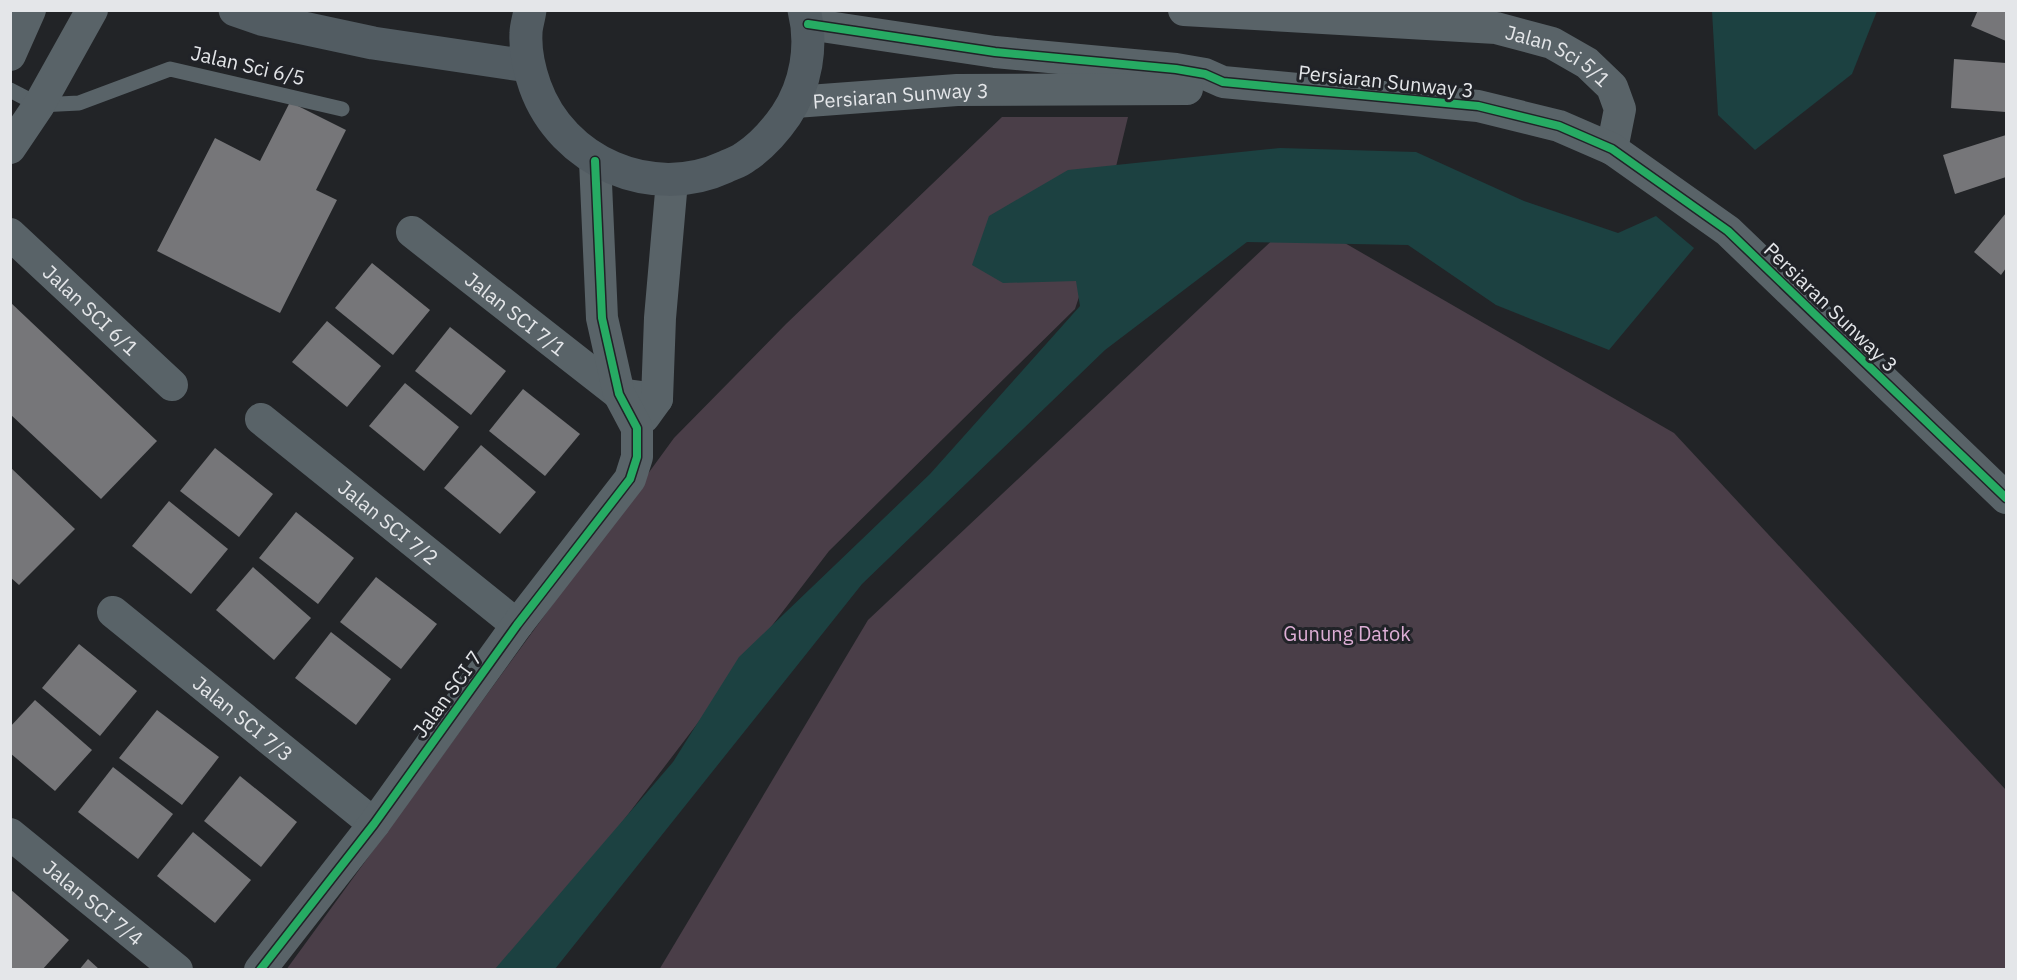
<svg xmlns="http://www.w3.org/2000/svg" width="2017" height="980" font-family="'IBM Plex Sans',sans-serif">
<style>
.green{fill:#4a3e48}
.water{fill:#1c4141}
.building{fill:#767679}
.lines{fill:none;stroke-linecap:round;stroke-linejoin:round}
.service{stroke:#596368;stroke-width:15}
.minor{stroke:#596368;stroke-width:32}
.secondary{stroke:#525c62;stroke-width:33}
.cycleway-casing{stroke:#212328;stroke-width:11}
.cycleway{stroke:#26ab63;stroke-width:8}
.labels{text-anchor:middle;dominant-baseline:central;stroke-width:6;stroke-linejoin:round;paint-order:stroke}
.street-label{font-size:20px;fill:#e4e6e9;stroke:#212328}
.park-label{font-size:20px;fill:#ddaed5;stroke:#212328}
</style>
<rect width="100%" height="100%" fill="#222427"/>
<g class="green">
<path d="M 1002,117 L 1128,117 L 1099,237 L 1075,309 L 829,551 L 562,901 L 503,969 L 286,970 L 674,438 L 786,324 Z"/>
<path d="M 1298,216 L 1674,433 L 2006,790 L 2006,969 L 659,970 L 868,620 Z"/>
</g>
<g class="water">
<path d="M 1712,11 L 1712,10 L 1877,11 L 1852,74 L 1755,150 L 1718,115 Z"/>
<path d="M 1280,148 L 1416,152 L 1524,201 L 1618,233 L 1656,216 L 1694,248 L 1609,350 L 1496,305 L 1408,245 L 1247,242 L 1105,350 L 862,584 L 555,969 L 495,969 L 673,762 L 739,657 L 930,474 L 1080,306 L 1076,281 L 1003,283 L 972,265 L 989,216 L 1068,170 Z"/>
</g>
<g class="building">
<path d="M 1978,10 L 2006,10 L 2006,41 L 1971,26 Z"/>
<path d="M 1954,59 L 2006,63 L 2006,112 L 1951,108 Z"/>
<path d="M 290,102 L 346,130 L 316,190 L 337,200 L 280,313 L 157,251 L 215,138 L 260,161 Z"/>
<path d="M 2006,135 L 2006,177 L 1955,194 L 1943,155 Z"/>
<path d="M 2006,213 L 2006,268 L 2001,275 L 1974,252 Z"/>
<path d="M 372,263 L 430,310 L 393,355 L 335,308 Z"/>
<path d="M 10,302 L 157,441 L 101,499 L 10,414 Z"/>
<path d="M 327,321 L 381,366 L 347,407 L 292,362 Z"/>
<path d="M 450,327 L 506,371 L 471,415 L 415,371 Z"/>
<path d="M 405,383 L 459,427 L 424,471 L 369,426 Z"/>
<path d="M 523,389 L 580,434 L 545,476 L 489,431 Z"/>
<path d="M 481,445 L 536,492 L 500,534 L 444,488 Z"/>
<path d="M 215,448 L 273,494 L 239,537 L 180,491 Z"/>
<path d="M 10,467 L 75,529 L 19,585 L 10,577 Z"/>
<path d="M 169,501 L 228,549 L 191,594 L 132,546 Z"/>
<path d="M 296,512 L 354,558 L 318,604 L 259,558 Z"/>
<path d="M 253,567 L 311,618 L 274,660 L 216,610 Z"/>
<path d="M 376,577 L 437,624 L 401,669 L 340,622 Z"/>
<path d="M 331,632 L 391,679 L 356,725 L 295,678 Z"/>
<path d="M 79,644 L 137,691 L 100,736 L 42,688 Z"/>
<path d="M 35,700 L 92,750 L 55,791 L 10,753 L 10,727 Z"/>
<path d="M 157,710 L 219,757 L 182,805 L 119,758 Z"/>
<path d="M 113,767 L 173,814 L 138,859 L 78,812 Z"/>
<path d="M 240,776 L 297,822 L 261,867 L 204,821 Z"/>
<path d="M 193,832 L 251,880 L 215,923 L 157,876 Z"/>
<path d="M 10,889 L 69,940 L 42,970 L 10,970 Z"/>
<path d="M 88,959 L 100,970 L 79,970 Z"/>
</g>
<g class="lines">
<path class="service" d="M 10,90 L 39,105 L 79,103 L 170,69 L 342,109"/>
<g class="minor">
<path id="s1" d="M 1184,10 L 1496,28 L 1552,43 L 1587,63 L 1612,87 L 1620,109 L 1612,149"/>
<path d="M 808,24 L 995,52 L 1176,69 L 1205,74 L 1223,82 L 1478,106 L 1559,126 L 1612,149 L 1728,231 L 2006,498"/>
<path d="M 10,55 L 30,10"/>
<path id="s2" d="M 795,102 L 957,90 L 1187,89"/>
<path d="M 10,148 L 39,105 L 92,10"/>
<path id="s3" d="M 412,232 L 619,394 L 657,399"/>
<path id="s4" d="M 10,234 L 172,385"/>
<path d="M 644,417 L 657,399 L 660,318 L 672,181"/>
<path id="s5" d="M 261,419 L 517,625"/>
<path id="s6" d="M 113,612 L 374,824"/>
<path id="s7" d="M 10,834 L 177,970"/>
<path d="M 260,970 L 374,824 L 517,625 L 630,479 L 637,457 L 637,428 L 619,394 L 602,318 L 595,161"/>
</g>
<g class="secondary">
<path d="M 235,10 L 261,19 L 373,43 L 528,66"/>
<path d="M 530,10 C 529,18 526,26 526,33 C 525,51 529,69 535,86 C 562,162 652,201 725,167 C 731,164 739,162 745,157 C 762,146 775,131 786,115 C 806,85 813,46 804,10"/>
</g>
<defs>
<g id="cycleway">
<path d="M 808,24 L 995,52 L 1176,69 L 1205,74 L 1223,82 L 1478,106 L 1559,126 L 1612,149 L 1728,231 L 2006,498"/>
<path d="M 260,970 L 374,824 L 517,625 L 630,479 L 637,457 L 637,428 L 619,394 L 602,318 L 595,161"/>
</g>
</defs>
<use href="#cycleway" class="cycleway-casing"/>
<use href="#cycleway" class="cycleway"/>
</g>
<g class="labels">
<g class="street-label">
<text stroke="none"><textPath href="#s1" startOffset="381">Jalan Sci 5/1</textPath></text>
<text transform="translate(248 65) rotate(13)">Jalan Sci 6/5</text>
<text transform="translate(1386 81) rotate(6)">Persiaran Sunway 3</text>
<text stroke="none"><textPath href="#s2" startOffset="106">Persiaran Sunway 3</textPath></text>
<text transform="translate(1831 307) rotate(44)">Persiaran Sunway 3</text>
<text stroke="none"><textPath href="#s4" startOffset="111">Jalan SCI 6/1</textPath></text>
<text stroke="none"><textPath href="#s3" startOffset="132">Jalan SCI 7/1</textPath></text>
<text stroke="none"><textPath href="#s5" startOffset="164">Jalan SCI 7/2</textPath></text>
<text transform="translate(447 694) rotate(-54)">Jalan SCI 7</text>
<text stroke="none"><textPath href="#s6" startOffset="168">Jalan SCI 7/3</textPath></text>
<text stroke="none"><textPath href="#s7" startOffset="108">Jalan SCI 7/4</textPath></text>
</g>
<g class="park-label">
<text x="1347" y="633">Gunung Datok</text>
</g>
</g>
<rect width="2017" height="980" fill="none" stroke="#e4e6e9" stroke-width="24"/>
</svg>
